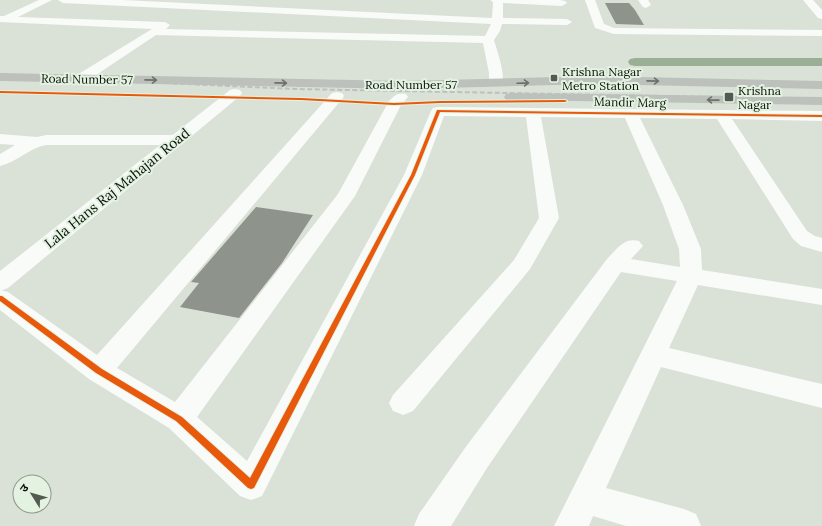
<svg xmlns="http://www.w3.org/2000/svg" width="822" height="526" font-family="Lora,'Noto Sans Devanagari',serif">
<style>
.lines{fill:none;stroke-linecap:round;stroke-linejoin:round}
.canal{fill:#9aaf96;fill-rule:evenodd}
.building{fill:#8e938c}
.minor{fill:#f9fbf9;fill-rule:evenodd}
.tertiary{fill:#f9fbf9;fill-rule:evenodd}
.primary{fill:#bcc2bb;fill-rule:evenodd}
.rail{stroke:#bdc0bd;stroke-width:2;stroke-dasharray:5 2.5;stroke-linecap:butt}
.cycleway-casing{stroke:#e4f3e1;stroke-width:2}
.cycleway{fill:#e8590c;fill-rule:evenodd}
.oneway{stroke:#6c726b}
.poi-dot{fill:#535a52;stroke:#e4f3e1;stroke-width:1.5}
.labels{text-anchor:middle;dominant-baseline:central;stroke-width:4;stroke-linejoin:round;paint-order:stroke}
.far-poi-label{font-size:12px;fill:#0b100a;stroke:#e4f3e1;text-anchor:start}
.far-street-label{font-size:12px;fill:#0b100a;stroke:#e4f3e1}
.street-label{font-size:14px;fill:#0b100a;stroke:#e4f3e1}
</style>
<rect width="100%" height="100%" fill="#dae2d8"/>
<g class="lines">
<path class="canal" d="M 635,58 L 822,58 L 822,66 L 635,66 L 630,65 L 628,62 L 630,59 Z"/>
</g>
<g class="building">
<path d="M 605,3 L 629,3 L 635,10 L 644,25 L 616,24 Z"/>
<path d="M 256,207 L 313,215 L 282,263 L 239,318 L 180,307 L 199,283 L 191,282 Z"/>
</g>
<g class="lines">
<g class="minor">
<path d="M 39,0 L 52,0 L 18,17 L 165,22 L 170,25 L 166,29 L 485,36 L 491,24 L 63,3 L 58,0 L 123,0 L 492,18 L 493,2 L 490,0 L 560,0 L 565,1 L 567,3 L 562,6 L 503,3 L 503,18 L 567,19 L 572,22 L 567,25 L 502,24 L 500,31 L 494,40 C 497,51 507,77 501,86 L 491,86 L 489,83 L 489,73 L 483,43 L 156,35 L 87,81 L 77,81 L 75,78 L 77,75 L 152,29 L 0,22 L 0,16 L 4,16 Z"/>
<path d="M 585,0 L 595,0 L 604,24 L 614,28 L 822,30 L 822,36 L 614,34 L 595,28 Z"/>
<path d="M 638,0 L 648,0 L 651,5 L 646,8 L 643,7 Z"/>
<path d="M 803,0 L 813,0 L 822,10 L 822,19 L 818,18 Z"/>
<path d="M 337,92 L 342,93 L 344,96 L 342,99 L 117,368 L 175,402 L 338,194 L 389,101 C 395,95 398,92 406,94 L 408,97 L 401,105 L 355,196 L 197,417 L 247,461 L 404,175 L 431,111 L 433,108 L 438,107 L 822,111 L 822,121 L 732,119 L 807,231 L 815,236 L 822,238 L 822,252 L 801,246 L 793,239 L 717,119 L 640,118 L 683,205 L 701,249 L 702,270 L 822,289 L 822,305 L 698,285 L 669,348 L 822,384 L 822,408 L 661,367 L 606,488 L 684,509 L 696,514 L 701,526 L 626,526 L 593,516 L 589,526 L 554,526 L 677,281 L 621,272 L 487,468 L 451,526 L 414,526 L 419,514 L 465,448 L 607,259 C 617,249 624,237 639,241 L 643,246 L 631,259 L 680,267 L 679,249 L 663,205 L 625,118 L 541,117 L 559,218 L 530,269 L 413,411 L 403,415 L 393,411 L 389,403 L 393,395 L 514,260 L 539,218 L 526,117 L 444,116 L 422,175 L 262,496 L 251,500 L 240,496 L 169,428 L 89,379 L 0,310 L 0,290 L 8,292 L 97,355 L 332,93 Z"/>
<path d="M 0,134 L 37,137 L 46,135 L 176,135 L 182,137 L 184,140 L 182,143 L 176,145 L 46,145 C 29,148 17,162 0,166 L 0,154 L 15,145 L 0,144 Z"/>
</g>
<path class="tertiary" d="M 235,89 L 240,90 L 242,93 L 240,96 L 8,288 L 0,291 L 0,271 L 230,90 Z"/>
<g class="primary">
<path d="M 0,73 L 403,81 L 594,76 L 822,81 L 822,89 L 594,84 L 403,89 L 0,81 Z"/>
<path d="M 511,93 L 822,97 L 822,105 L 506,100 L 504,97 L 506,94 Z"/>
</g>
<path class="rail" d="M 0,79 L 96,80 L 296,89 L 822,99"/>
<defs>
<g id="cycleway">
<path d="M 0,91 L 301,98 L 394,103 L 440,101 L 565,100 L 567,101 L 565,102 L 440,103 L 394,105 L 301,100 L 0,93 Z"/>
<path d="M 437,110 L 822,115 L 822,117 L 440,112 L 415,175 L 254,488 L 251,489 L 248,488 L 176,421 L 96,373 L 0,301 L 0,296 L 2,296 L 102,369 L 182,417 L 250,478 L 411,175 Z"/>
</g>
</defs>
<use href="#cycleway" class="cycleway-casing"/>
<use href="#cycleway" class="cycleway"/>
</g>
<defs><path id="oneway-shaft" d="M-6 0H5M1.5-3L5.5 0L1.5 3" fill="none" stroke-width="1.6" stroke-linecap="round" stroke-linejoin="round"/></defs>
<g class="oneway">
<use href="#oneway-shaft" transform="translate(151 80) rotate(1)"/>
<use href="#oneway-shaft" transform="translate(653 81) rotate(1)"/>
<use href="#oneway-shaft" transform="translate(281 83) rotate(1)"/>
<use href="#oneway-shaft" transform="translate(523 83) rotate(-2)"/>
<use href="#oneway-shaft" transform="translate(713 100) rotate(-179)"/>
</g>
<g class="poi-dot">
<rect x="550" y="74" width="8" height="8" rx="2"/>
<rect x="724" y="92" width="10" height="10" rx="2"/>
</g>
<g class="labels">
<g class="far-poi-label">
<text x="562" y="71">Krishna Nagar<tspan x="562" dy="14">Metro Station</tspan></text>
<text x="738" y="90">Krishna<tspan x="738" dy="14">Nagar</tspan></text>
</g>
<g class="far-street-label">
<text transform="translate(87 79) rotate(1)">Road Number 57</text>
<text x="411" y="84">Road Number 57</text>
<text transform="translate(630 102) rotate(1)">Mandir Marg</text>
</g>
<g class="street-label">
<text transform="translate(117 188) rotate(-39)">Lala Hans Raj Mahajan Road</text>
</g>
</g>
<g transform="translate(32 494) rotate(307)"><circle r="19" fill="#e4f3e1" stroke="#8d988b"/>
<path d="M0-3L7 15L0 10L-7 15Z" fill="#535a52"/>
<text y="-6" font-size="11" font-weight="bold" text-anchor="middle" fill="#0b100a">उ</text>
</g>
</svg>
